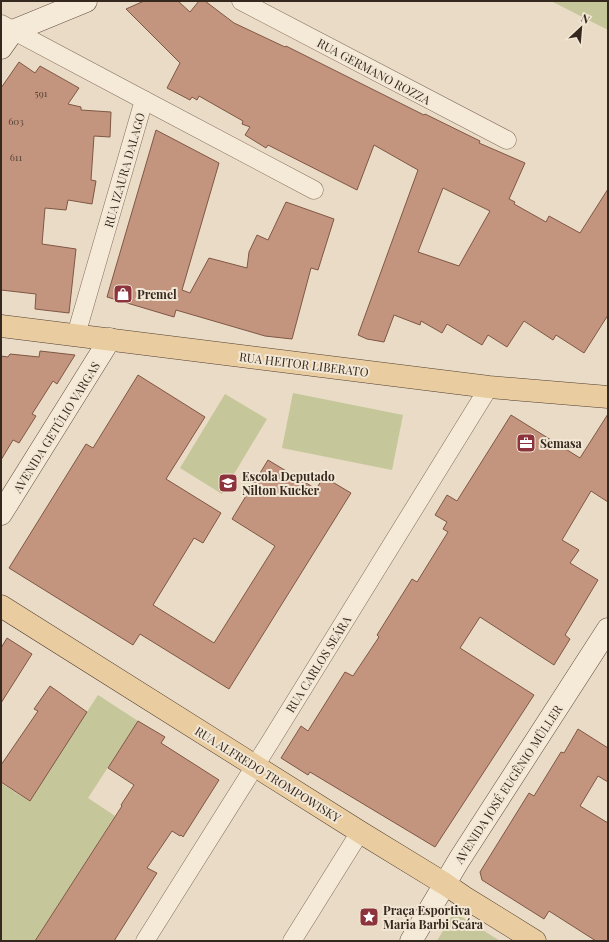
<svg xmlns="http://www.w3.org/2000/svg" width="609" height="942" font-family="'Playfair Display',serif">
<style>
.green{fill:#c5c69a}
.building{fill:#c4957e;stroke:#7f5745;fill-rule:evenodd}
.lines{fill:none;stroke-linecap:round;stroke-linejoin:round}
.street-casing{stroke:#836e5d;stroke-width:19}
.secondary-casing{stroke:#644f40;stroke-width:23}
.primary-casing{stroke:#513d31;stroke-width:23}
.street{stroke:#f5ead7;stroke-width:18}
.secondary{stroke:#f5ead7;stroke-width:22}
.primary{stroke:#e9cca0;stroke-width:22}
.labels{text-anchor:middle;dominant-baseline:central;stroke-width:4;stroke-linejoin:round;paint-order:stroke}
.number-label{font-size:10px;fill:#584337}
.street-label{font-size:12px;fill:#34281f;stroke:#f2e6d4}
.poi-label{font-size:12px;font-weight:bold;fill:#34281f;stroke:#f2e6d4;text-anchor:start}
</style>
<rect width="100%" height="100%" fill="#e9dbc5"/>
<g class="green">
<path d="M 551,1 L 608,1 L 608,30 Z"/>
<path d="M 293,393 L 403,415 L 392,470 L 282,448 Z"/>
<path d="M 225,394 L 267,419 L 222,494 L 180,468 Z"/>
<path d="M 98,695 L 138,721 L 88,798 L 115,816 L 35,941 L 1,941 L 1,783 L 29,801 Z"/>
<path d="M 454,912 L 500,941 L 437,941 Z"/>
</g>
<g class="building">
<path d="M 144,1 L 178,1 L 190,12 L 199,1 L 205,1 L 234,23 L 285,47 L 286,46 L 424,115 L 425,114 L 480,141 L 479,143 L 525,163 L 509,199 L 515,202 L 514,204 L 546,222 L 549,216 L 580,233 L 608,189 L 608,315 L 584,353 L 556,335 L 553,340 L 524,321 L 507,347 L 488,335 L 482,345 L 447,324 L 442,333 L 421,321 L 420,325 L 394,315 L 384,342 L 367,339 L 358,335 L 418,170 L 374,145 L 357,190 L 268,145 L 266,148 L 245,135 L 250,127 L 242,124 L 243,121 L 199,96 L 197,100 L 192,97 L 190,100 L 167,88 L 180,63 L 126,9 ZM 443,188 L 490,211 L 459,266 L 418,252 Z"/>
<path d="M 19,62 L 35,73 L 40,66 L 79,88 L 68,104 L 81,107 L 81,110 L 111,112 L 110,137 L 94,136 L 91,180 L 96,181 L 92,204 L 68,200 L 66,210 L 45,208 L 42,244 L 76,249 L 69,313 L 35,309 L 36,294 L 1,290 L 1,88 Z"/>
<path d="M 156,130 L 219,163 L 182,290 L 190,293 L 209,258 L 247,268 L 249,252 L 257,235 L 268,240 L 286,202 L 334,219 L 318,270 L 311,268 L 292,339 L 265,336 L 176,310 L 174,317 L 107,297 Z"/>
<path d="M 40,351 L 75,355 L 57,384 L 53,381 L 32,414 L 36,416 L 19,443 L 13,440 L 1,460 L 1,356 L 8,357 L 10,354 L 39,357 Z"/>
<path d="M 138,375 L 205,417 L 166,479 L 221,513 L 203,543 L 194,538 L 153,605 L 214,643 L 275,546 L 232,519 L 268,460 L 316,489 L 324,477 L 351,493 L 229,689 L 140,634 L 133,645 L 9,568 L 86,444 L 93,448 Z"/>
<path d="M 608,414 L 608,502 L 591,491 L 562,540 L 579,550 L 570,563 L 598,580 L 565,635 L 570,639 L 554,665 L 480,617 L 460,648 L 534,695 L 435,847 L 310,772 L 308,775 L 281,758 L 301,726 L 308,731 L 345,672 L 353,676 L 379,637 L 377,635 L 412,579 L 417,582 L 448,532 L 443,529 L 447,522 L 435,515 L 447,495 L 457,501 L 511,415 L 580,458 Z"/>
<path d="M 7,638 L 32,654 L 1,703 L 1,648 Z"/>
<path d="M 50,686 L 87,712 L 30,801 L 1,782 L 1,765 L 38,711 L 34,709 Z"/>
<path d="M 138,721 L 165,737 L 161,743 L 219,780 L 183,837 L 181,835 L 180,836 L 172,831 L 147,868 L 157,873 L 114,941 L 35,941 L 122,806 L 121,805 L 134,785 L 108,768 Z"/>
<path d="M 578,729 L 608,748 L 608,782 L 598,776 L 580,806 L 608,823 L 608,941 L 596,941 L 549,911 L 544,919 L 482,880 L 480,872 L 529,793 L 534,796 L 561,752 L 564,753 Z"/>
</g>
<g class="lines">
<defs>
<g id="street">
<path d="M 241,1 L 507,140"/>
<path d="M 1,24 L 144,100 L 76,335"/>
<path d="M 144,100 L 314,190"/>
<path d="M 145,941 L 270,742 L 489,387"/>
<path d="M 292,941 L 360,832"/>
</g>
<g id="secondary">
<path d="M 1,48 L 13,31 L 86,1"/>
<path d="M 1,514 L 110,339"/>
<path d="M 411,941 L 459,860 L 608,629"/>
</g>
<g id="primary">
<path d="M 1,326 L 489,387 L 608,397"/>
<path d="M 1,606 L 360,832 L 445,884 L 464,897 L 535,941"/>
</g>
</defs>
<use href="#street" class="street-casing"/>
<use href="#secondary" class="secondary-casing"/>
<use href="#primary" class="primary-casing"/>
<use href="#street" class="street"/>
<use href="#secondary" class="secondary"/>
<use href="#primary" class="primary"/>
</g>
<defs>
<symbol id="shop-square" viewBox="-11 -11 22 22"><rect x="-9" y="-9" width="18" height="18" rx="4" fill="#8c333b" stroke="#f2e6d4"/><path d="M-5-2.5h2.3a2.7 3.5 0 0 1 5.4 0H5L5.5 6h-11ZM-1.5-2.5h3a1.5 2.3 0 0 0-3 0Z" fill="#fff"/></symbol>
<symbol id="office-square" viewBox="-11 -11 22 22"><rect x="-9" y="-9" width="18" height="18" rx="4" fill="#8c333b" stroke="#f2e6d4"/><path d="M-6-3h4V-5.5h4V-3h4V5H-6ZM-1-4.5V-3h2v-1.5ZM-6 0V1H6V0Z" fill="#fff"/></symbol>
<symbol id="school-square" viewBox="-11 -11 22 22"><rect x="-9" y="-9" width="18" height="18" rx="4" fill="#8c333b" stroke="#f2e6d4"/><path d="M0-5L7-2L0 1L-7-2ZM-4 1L0 2.5L4 1V4Q0 6-4 4Z" fill="#fff"/></symbol>
<symbol id="sight-square" viewBox="-11 -11 22 22"><rect x="-9" y="-9" width="18" height="18" rx="4" fill="#8c333b" stroke="#f2e6d4"/><path d="M0-6L1.8-2.2L6-1.7L2.9 1.2L3.7 5.4L0 3.3L-3.7 5.4L-2.9 1.2L-6-1.7L-1.8-2.2Z" fill="#fff"/></symbol>
</defs>
<g fill-rule="evenodd">
<use href="#shop-square" x="112" y="283" width="22" height="22"/>
<use href="#office-square" x="515" y="432" width="22" height="22"/>
<use href="#school-square" x="217" y="472" width="22" height="22"/>
<use href="#sight-square" x="358" y="906" width="22" height="22"/>
</g>
<g class="labels">
<g class="number-label">
<text x="41" y="93">591</text>
<text x="16" y="121">603</text>
<text x="16" y="157">611</text>
</g>
<g class="street-label">
<text transform="translate(374 71) rotate(28)">RUA GERMANO ROZZA</text>
<text transform="translate(124 170) rotate(-74)">RUA IZAURA DALAGO</text>
<text transform="translate(304 364) rotate(7)">RUA HEITOR LIBERATO</text>
<text transform="translate(56 427) rotate(-58)">AVENIDA GETÚLIO VARGAS</text>
<text transform="translate(318 664) rotate(-58)">RUA CARLOS SEÁRA</text>
<text transform="translate(268 774) rotate(32)">RUA ALFREDO TROMPOWISKY</text>
<text transform="translate(508 784) rotate(-57)">AVENIDA JOSÉ EUGÊNIO MÜLLER</text>
</g>
<g class="poi-label">
<text x="137" y="294">Premel</text>
<text x="540" y="443">Semasa</text>
<text x="242" y="476">Escola Deputado<tspan x="242" dy="14">Nilton Kucker</tspan></text>
<text x="383" y="910">Praça Esportiva<tspan x="383" dy="14">Maria Barbi Seára</tspan></text>
</g>
</g>
<rect width="609" height="942" fill="none" stroke="#34281f" stroke-width="4"/>
<g transform="translate(581 28) rotate(26)" stroke="#f2e6d4" stroke-width="3" paint-order="stroke">
<path d="M0-3L7 15L0 10L-7 15Z" fill="#34281f"/>
<text y="-6" font-size="11" font-weight="bold" text-anchor="middle" fill="#34281f">N</text>
</g>
</svg>
